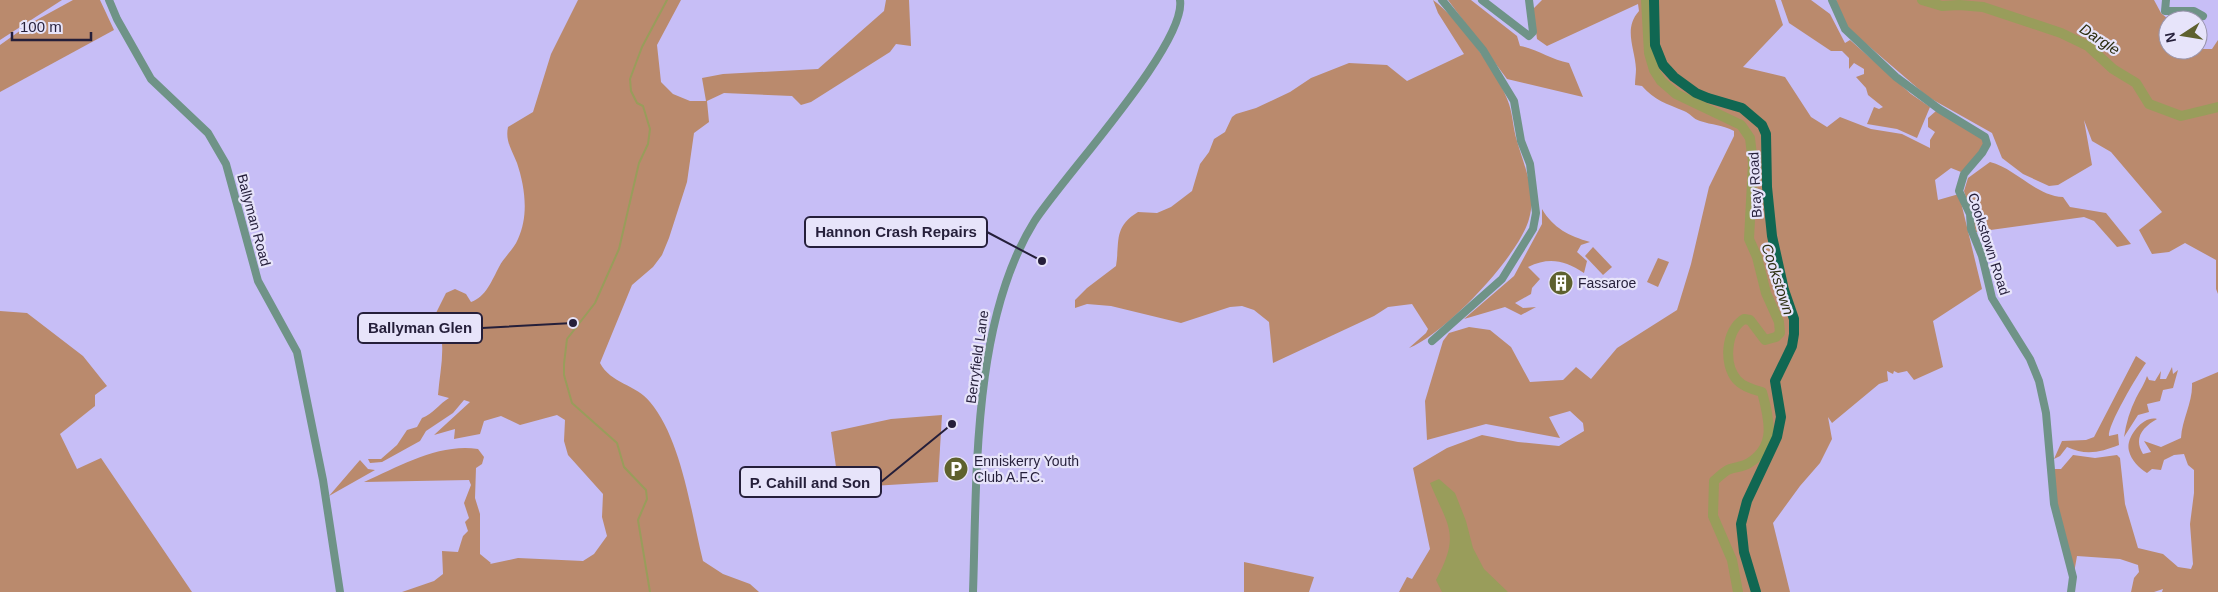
<svg xmlns="http://www.w3.org/2000/svg" width="2218" height="592" font-family="Arial,sans-serif">
<style>
.green{fill:#ba8a6d}
.water{fill:#999d5b}
.lines{fill:none;stroke-linecap:round;stroke-linejoin:round}
.stream{stroke:#999d5b;stroke-width:2}
.river{stroke:#999d5b;stroke-width:10}
.minor{stroke:#6f9387;stroke-width:8}
.major{stroke:#106752;stroke-width:10}
.labels{text-anchor:middle;dominant-baseline:central;stroke-width:4.5;stroke-linejoin:round;paint-order:stroke}
.street-label{font-size:14px;fill:#251f3a;stroke:#e7e4fa}
.poi-label{font-size:14px;fill:#251f3a;stroke:#e7e4fa;text-anchor:start}
.water-label{font-size:15px;font-style:italic;fill:#2d2f11;stroke:#e7e4fa}
.leader{fill:none;stroke:#251f3a;stroke-width:2}
.callout-dot{fill:#251f3a;stroke:#e7e4fa;stroke-width:2}
.callout{fill:#e7e4fa;stroke:#251f3a;stroke-width:2}
.callout-label{font-size:15px;text-anchor:middle;font-weight:bold;fill:#251f3a}
</style>
<rect width="100%" height="100%" fill="#c7bef6"/>
<g class="green">
<path d="M 0,0 L 62,0 L 0,40 Z"/>
<path d="M 73,0 L 100,0 L 114,30 L 0,92 L 0,45 L 31,23 Z"/>
<path d="M 578,0 L 681,0 L 657,45 L 661,82 L 673,94 L 690,101 L 706,101 L 702,78 L 723,74 L 818,69 L 884,11 L 886,0 L 909,0 L 911,46 L 896,44 L 890,52 L 811,102 L 801,105 L 792,96 L 724,93 L 707,101 L 709,122 L 694,133 L 687,182 L 669,238 L 662,255 L 653,267 L 632,285 L 600,363 C 610,383 637,385 650,402 C 682,440 691,513 703,561 L 723,574 L 750,584 L 759,592 L 402,592 L 434,581 L 443,574 L 442,551 L 458,552 L 463,536 L 468,531 L 465,522 L 469,518 L 464,503 L 471,485 L 469,480 L 364,482 C 400,466 439,443 478,449 L 484,457 L 482,464 L 476,468 L 475,498 L 480,514 L 480,554 L 491,563 L 490,564 L 518,558 L 583,561 L 594,554 L 607,536 L 602,517 L 603,494 L 568,455 L 564,441 L 565,420 L 557,415 L 520,425 L 501,416 L 484,421 L 480,434 L 454,439 L 455,429 L 434,435 L 470,402 L 464,400 L 453,413 L 426,431 L 420,441 L 382,462 L 370,463 L 368,459 L 381,459 L 397,445 L 407,430 L 417,427 L 422,418 C 433,414 439,404 449,398 L 438,395 C 440,368 448,342 435,315 L 446,293 L 455,289 L 466,294 L 471,302 C 486,297 492,280 499,267 C 504,257 514,249 518,239 C 529,215 525,187 517,163 C 512,150 505,141 508,127 L 533,112 L 551,54 Z"/>
<path d="M 1433,0 C 1458,18 1500,75 1509,104 C 1513,116 1513,129 1517,141 C 1524,166 1537,193 1529,219 C 1519,256 1445,334 1409,348 L 1426,333 L 1428,329 L 1412,304 L 1388,307 L 1374,316 L 1273,363 L 1269,322 L 1254,310 L 1242,306 L 1230,307 L 1181,323 L 1111,306 L 1087,304 L 1075,308 L 1075,300 L 1087,288 L 1116,266 C 1120,242 1113,227 1138,212 L 1157,213 L 1171,207 L 1192,191 L 1200,164 L 1209,152 L 1214,139 L 1225,132 L 1232,117 L 1236,114 L 1256,108 L 1290,92 L 1311,78 L 1349,63 L 1387,65 L 1407,81 L 1464,54 L 1438,13 Z"/>
<path d="M 1448,0 L 1471,0 L 1517,36 L 1520,46 C 1537,49 1551,60 1569,63 L 1583,97 L 1507,79 Z"/>
<path d="M 1542,0 L 1775,0 L 1783,25 L 1743,67 L 1785,77 L 1811,117 L 1827,127 L 1840,117 L 1871,129 L 1902,134 L 1930,148 L 1930,140 L 1935,132 L 1928,127 L 1928,118 L 1936,111 L 1987,140 L 1974,161 L 1961,172 L 1951,168 L 1935,180 L 1938,200 L 1959,194 L 1982,289 L 1933,321 L 1943,367 L 1914,380 L 1907,371 L 1898,373 L 1894,371 L 1893,374 L 1887,371 L 1888,381 L 1879,384 L 1832,423 L 1828,417 L 1832,439 L 1820,463 L 1800,486 L 1773,523 L 1790,592 L 1399,592 L 1407,577 L 1412,579 L 1430,549 L 1413,468 L 1447,448 L 1482,435 L 1518,442 L 1559,446 L 1584,431 L 1583,423 L 1570,411 L 1549,417 L 1560,438 L 1486,424 L 1427,440 L 1425,401 L 1443,341 L 1449,333 L 1469,327 L 1490,330 L 1511,347 L 1530,382 L 1563,380 L 1576,367 L 1591,379 L 1617,348 L 1677,310 L 1691,264 L 1709,187 L 1734,136 L 1734,131 C 1723,125 1712,125 1700,121 C 1693,119 1690,113 1684,111 C 1667,104 1654,100 1642,86 L 1635,85 C 1635,79 1636,74 1636,69 C 1635,48 1623,29 1639,11 L 1638,4 L 1547,46 L 1537,39 L 1533,9 Z"/>
<path d="M 1781,0 L 1811,0 L 1830,14 L 1845,43 L 1850,40 L 1911,94 L 1930,107 L 1917,138 L 1897,129 L 1867,124 L 1874,107 L 1879,109 L 1883,107 L 1868,95 L 1866,88 L 1856,77 L 1864,74 L 1864,69 L 1854,63 L 1849,69 L 1849,58 L 1842,51 L 1831,51 L 1789,23 Z"/>
<path d="M 1836,0 L 2154,0 L 2161,13 L 2169,20 L 2168,50 L 2198,50 L 2198,46 L 2201,49 L 2212,49 L 2218,40 L 2218,294 L 2216,289 L 2216,260 L 2185,243 L 2169,252 L 2152,254 L 2139,230 L 2162,212 L 2111,152 L 2092,141 L 2084,120 L 2092,165 L 2058,185 L 2049,186 L 2023,174 L 2002,158 L 1992,133 L 1928,97 L 1850,30 L 1845,23 Z"/>
<path d="M 1990,162 C 2015,168 2036,196 2063,197 L 2070,207 L 2106,213 L 2131,244 L 2117,247 L 2094,221 L 2084,217 L 1976,232 L 1964,191 L 1968,178 Z"/>
<path d="M 1542,209 C 1553,228 1569,236 1590,242 L 1581,245 L 1577,252 L 1587,261 L 1584,273 C 1564,260 1549,257 1528,267 L 1540,279 L 1532,288 L 1531,294 L 1515,303 L 1523,308 L 1536,307 L 1521,315 L 1505,307 L 1464,319 L 1514,276 L 1542,224 Z"/>
<path d="M 1593,247 L 1612,267 L 1603,275 L 1585,256 Z"/>
<path d="M 1658,258 L 1669,262 L 1658,287 L 1647,282 Z"/>
<path d="M 0,311 L 27,313 L 83,356 L 107,386 L 95,395 L 95,406 L 60,434 L 77,469 L 101,458 L 192,592 L 0,592 Z"/>
<path d="M 2136,356 L 2146,363 C 2138,374 2107,426 2109,436 L 2118,434 L 2119,445 C 2101,452 2086,456 2067,447 L 2060,456 L 2054,459 L 2062,441 L 2086,440 L 2094,437 Z"/>
<path d="M 2172,367 L 2173,374 L 2178,370 L 2173,388 L 2163,390 L 2160,401 L 2147,404 L 2149,412 L 2138,415 L 2124,437 C 2126,423 2130,410 2136,398 C 2140,390 2144,385 2147,376 L 2149,380 L 2155,381 L 2161,371 L 2160,379 L 2166,379 Z"/>
<path d="M 2218,372 L 2218,592 L 2162,592 L 2163,589 L 2154,592 L 2131,592 L 2134,578 L 2139,572 L 2138,565 L 2120,559 L 2077,556 L 2074,573 L 2056,498 L 2053,469 L 2061,469 L 2073,455 L 2095,458 L 2117,455 L 2120,458 L 2125,504 L 2138,548 L 2163,554 L 2178,567 L 2191,569 L 2193,564 L 2190,524 L 2194,493 L 2194,470 L 2188,465 L 2184,454 L 2174,455 L 2164,460 L 2161,470 L 2152,469 L 2147,473 C 2139,468 2131,460 2129,451 C 2125,438 2143,415 2157,419 C 2143,427 2133,438 2143,454 L 2151,452 L 2144,441 L 2161,447 L 2181,438 C 2182,419 2193,402 2192,383 Z"/>
<path d="M 942,415 L 938,482 L 839,488 L 831,432 L 891,419 Z"/>
<path d="M 360,460 L 368,469 L 375,470 L 329,496 Z"/>
<path d="M 1244,562 L 1314,577 L 1309,592 L 1244,592 Z"/>
</g>
<path class="water" d="M 1439,479 L 1455,493 L 1466,521 L 1473,548 L 1484,569 L 1508,592 L 1442,592 L 1436,580 C 1461,533 1448,527 1430,483 Z"/>
<g class="lines">
<path class="stream" d="M 650,592 L 638,520 L 647,499 L 646,490 L 624,467 L 617,443 L 572,403 L 564,375 L 564,364 L 567,339 L 595,303 L 619,249 L 639,163 L 648,144 L 650,129 L 643,106 L 637,103 L 631,91 L 630,79 L 642,47 L 667,0"/>
<g class="river">
<path d="M 1646,0 L 1649,53 L 1654,70 L 1661,81 L 1676,94 L 1741,125 L 1750,138 L 1753,163 L 1749,239 L 1757,257 L 1766,293 L 1779,322 L 1780,333 L 1776,337 L 1765,340 L 1750,320 L 1744,319 C 1726,330 1723,364 1737,380 C 1743,387 1754,390 1762,392 C 1769,419 1777,446 1749,463 C 1743,467 1736,467 1730,469 C 1724,471 1719,477 1714,481 L 1713,516 L 1732,560 L 1738,592"/>
<path d="M 1922,0 L 1942,6 L 1959,5 L 1983,7 L 2061,33 L 2088,46 L 2113,69 L 2136,83 L 2149,104 L 2181,116 L 2218,107"/>
</g>
<g class="minor">
<path d="M 109,0 L 117,19 L 151,79 L 208,133 L 226,164 L 258,281 L 297,352 L 323,480 L 340,592"/>
<path d="M 1482,0 L 1529,36 L 1533,32 L 1529,0"/>
<path d="M 1832,0 L 1845,29 L 1896,77 L 1939,109 L 1985,137 L 1987,144 L 1982,153 L 1964,174 L 1959,191 L 1970,214 L 1971,229 L 1982,256 L 1992,298 L 2030,359 L 2039,381 L 2046,413 L 2054,504 L 2073,577 L 2071,592"/>
<path d="M 2166,0 L 2165,11 L 2194,11 L 2203,16"/>
<path d="M 1432,341 L 1502,279 L 1533,229 L 1536,213 L 1530,164 L 1521,141 L 1514,101 L 1483,50 L 1442,0"/>
<path d="M 973,592 C 977,477 972,322 1034,222 C 1062,178 1187,44 1180,0"/>
</g>
<path class="major" d="M 1654,0 L 1655,45 L 1663,65 L 1674,77 L 1696,93 L 1708,98 L 1742,108 L 1762,125 L 1766,134 L 1767,187 L 1772,236 L 1784,290 L 1794,319 L 1794,334 L 1792,346 L 1775,381 L 1781,417 L 1777,437 L 1747,501 L 1741,524 L 1744,552 L 1756,592"/>
</g>
<defs>
<symbol id="building-disc" viewBox="-11 -11 22 22"><circle r="9.5" fill="#5e612e" stroke="#e7e4fa"/><path d="M-4-6H4V6H1V3H-1V6H-4ZM-2.5-4.3h1.7v1.8h-1.7ZM.8-4.3h1.7v1.8H.8ZM-2.5-1h1.7V.8h-1.7ZM.8-1h1.7V.8H.8Z" fill="#fff"/></symbol>
<symbol id="parking-disc" viewBox="-11 -11 22 22"><circle r="9.5" fill="#5e612e" stroke="#e7e4fa"/><path d="M-3.5-5.5H1a3.5 3.5 0 0 1 0 7H-1V5.5H-3.5ZM-1-3.4V-.6H.8a1.4 1.4 0 0 0 0-2.8Z" fill="#fff"/></symbol>
</defs>
<g fill-rule="evenodd">
<use href="#building-disc" x="1547" y="269" width="28" height="28"/>
<use href="#parking-disc" x="942" y="455" width="28" height="28"/>
</g>
<g class="labels">
<g class="street-label">
<text transform="translate(1755 185) rotate(-93)">Bray Road</text>
<text transform="translate(254 220) rotate(75)">Ballyman Road</text>
<text transform="translate(1989 244) rotate(72)">Cookstown Road</text>
<text transform="translate(977 357) rotate(-82)">Berryfield Lane</text>
</g>
<g class="poi-label">
<text x="1578" y="283">Fassaroe</text>
<text x="974" y="461">Enniskerry Youth<tspan x="974" dy="16">Club A.F.C.</tspan></text>
</g>
<g class="water-label">
<text transform="translate(2100 39) rotate(33)">Dargle</text>
<text transform="translate(1778 279) rotate(72)">Cookstown</text>
</g>
</g>
<path class="leader" d="M1042 261L987 232M573 323L482 328M952 424L881 482"/>
<g class="callout-dot">
<circle cx="1042" cy="261" r="5"/>
<circle cx="573" cy="323" r="5"/>
<circle cx="952" cy="424" r="5"/>
</g>
<g class="callout">
<rect x="805" y="217" width="182" height="30" rx="5"/>
<rect x="358" y="313" width="124" height="30" rx="5"/>
<rect x="740" y="467" width="141" height="30" rx="5"/>
</g>
<g class="callout-label">
<text x="896" y="237">Hannon Crash Repairs</text>
<text x="420" y="333">Ballyman Glen</text>
<text x="810" y="488">P. Cahill and Son</text>
</g>
<g transform="translate(2183 35) rotate(258)"><circle r="24" fill="#e7e4fa" stroke="#9995ad"/>
<path d="M0-4L9 19L0 12L-9 19Z" fill="#5e612e"/>
<text y="-8" font-size="14" font-weight="bold" text-anchor="middle" fill="#251f3a">N</text>
</g>
<path d="M12 32v8h79v-8" fill="none" stroke="#251f3a" stroke-width="2.5"/>
<text x="20" y="32" font-size="15" fill="#251f3a" stroke="#e7e4fa" stroke-width="4" paint-order="stroke">100 m</text>
</svg>
